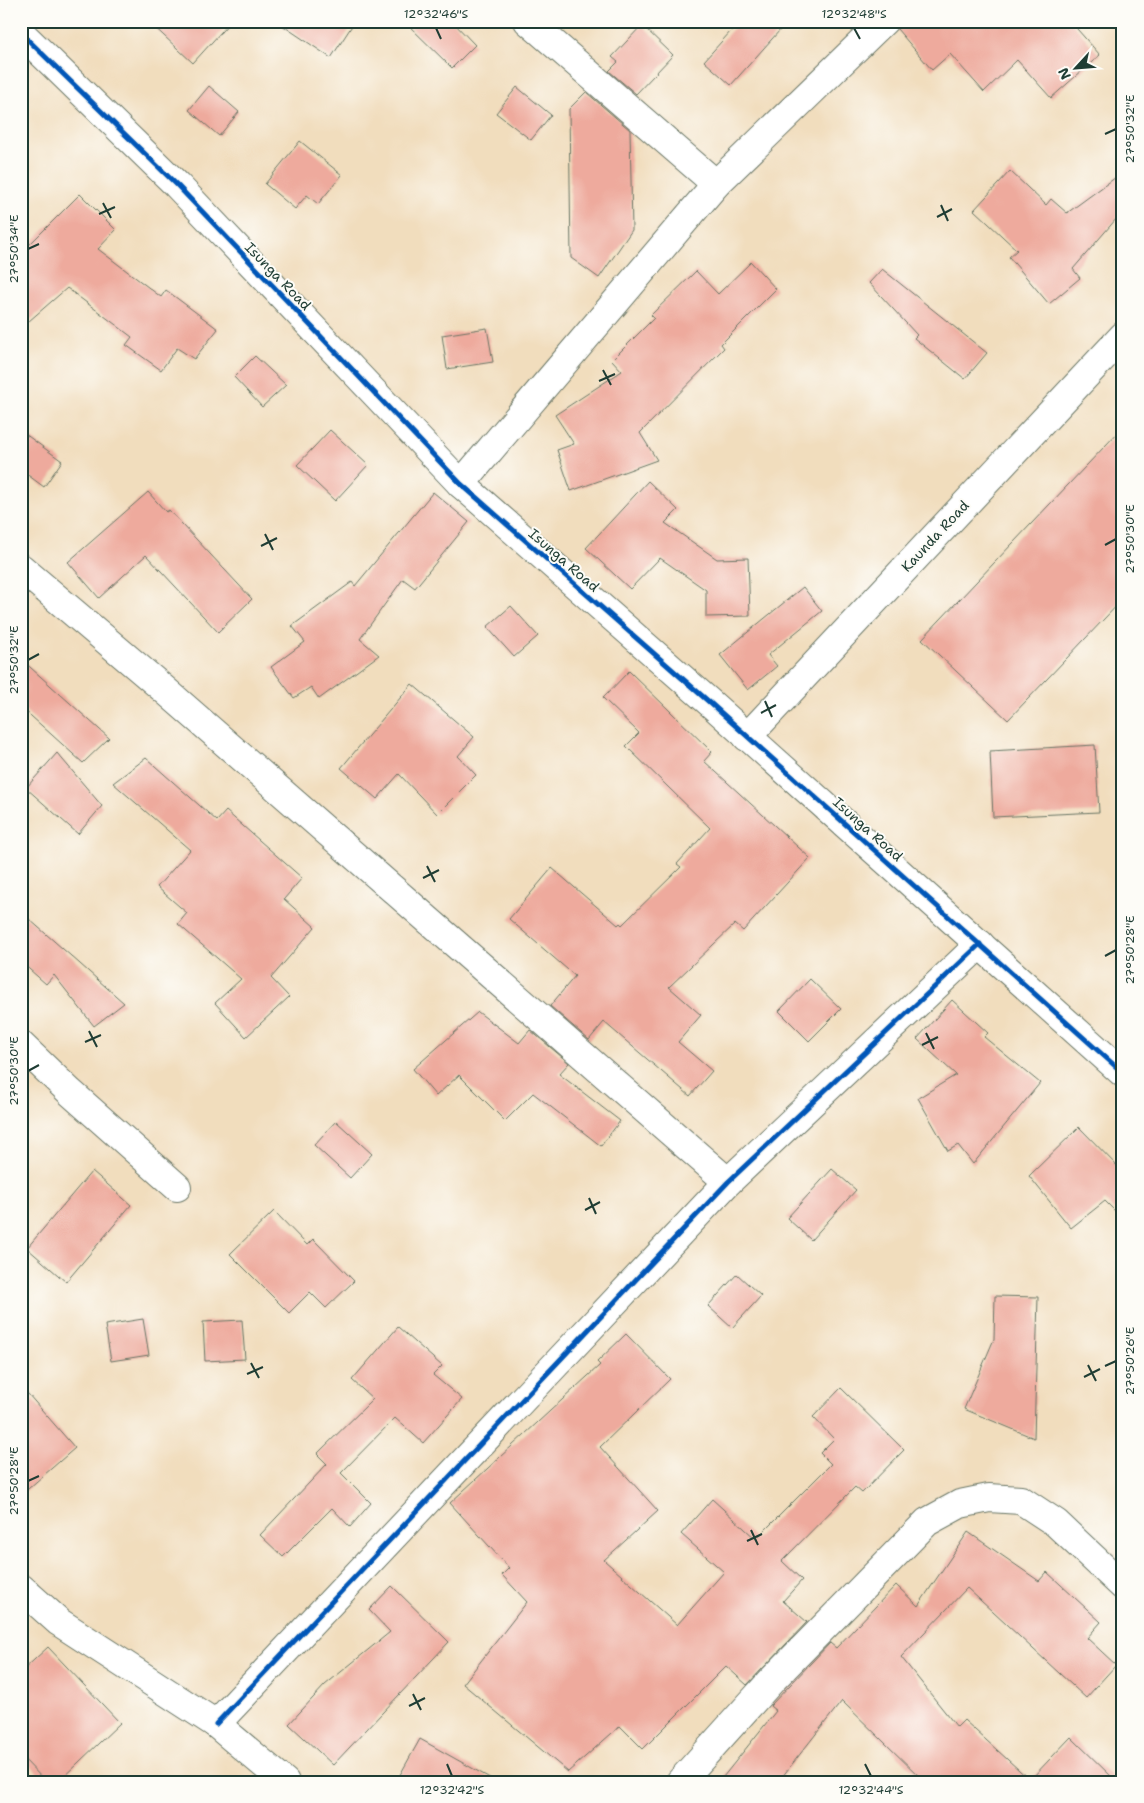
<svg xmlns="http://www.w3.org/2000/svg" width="1144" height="1803" font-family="'Shantell Sans',sans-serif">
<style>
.building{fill:#eeaa9d}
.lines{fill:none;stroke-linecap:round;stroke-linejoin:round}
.minor-casing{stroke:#687564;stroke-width:30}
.minor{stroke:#fff;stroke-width:28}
.cycleway-casing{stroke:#fdfcf7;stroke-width:8}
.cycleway{stroke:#0057b8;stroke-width:5}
.ticks{fill:none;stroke:#1f3d34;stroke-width:2}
.labels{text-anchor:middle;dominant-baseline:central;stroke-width:4;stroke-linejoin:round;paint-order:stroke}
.street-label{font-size:14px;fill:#1f3d34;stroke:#fdfcf7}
.neatline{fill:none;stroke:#1f3d34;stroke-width:2}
.ticks-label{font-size:12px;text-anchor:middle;fill:#1f3d34}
</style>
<rect width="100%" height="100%" fill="#fdfcf7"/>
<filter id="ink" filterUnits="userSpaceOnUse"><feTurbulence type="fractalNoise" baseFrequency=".02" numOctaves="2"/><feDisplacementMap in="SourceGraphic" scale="10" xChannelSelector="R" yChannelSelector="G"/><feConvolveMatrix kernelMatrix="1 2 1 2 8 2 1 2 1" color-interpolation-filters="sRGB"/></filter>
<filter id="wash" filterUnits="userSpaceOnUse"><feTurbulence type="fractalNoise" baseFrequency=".0096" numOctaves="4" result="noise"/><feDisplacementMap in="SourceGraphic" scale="20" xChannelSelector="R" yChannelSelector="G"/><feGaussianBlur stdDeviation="1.12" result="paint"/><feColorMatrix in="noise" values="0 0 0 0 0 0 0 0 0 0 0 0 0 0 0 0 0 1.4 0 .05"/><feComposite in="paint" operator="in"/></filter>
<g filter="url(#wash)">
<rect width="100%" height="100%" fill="#f1ddbd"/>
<g id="blocks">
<g class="building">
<path d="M 148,21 L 231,21 L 193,63 Z"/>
<path d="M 276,21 L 355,21 L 331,58 Z"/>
<path d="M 404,21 L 452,21 L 475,45 L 452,68 Z"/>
<path d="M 740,21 L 788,21 L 731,85 L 704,61 Z"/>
<path d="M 899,21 L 1070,21 L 1100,55 L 1051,98 L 1017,60 L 984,92 L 950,54 L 932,70 L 897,29 Z"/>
<path d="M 642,25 L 673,55 L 636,94 L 609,71 L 618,62 L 612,57 Z"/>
<path d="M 209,86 L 239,112 L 219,136 L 189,110 Z"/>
<path d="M 517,87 L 551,115 L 531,140 L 496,113 Z"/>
<path d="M 586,92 L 630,130 L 632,230 L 599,278 L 571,258 L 569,109 Z"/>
<path d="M 300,141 L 342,175 L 318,204 L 307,195 L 295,209 L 265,184 Z"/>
<path d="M 1010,171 L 1046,205 L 1051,199 L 1067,213 L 1123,172 L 1123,211 L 1073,269 L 1080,278 L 1049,304 L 1009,257 L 1017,250 L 974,210 Z"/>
<path d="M 80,194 L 116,230 L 98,249 L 161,297 L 166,290 L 218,329 L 194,359 L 177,348 L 161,370 L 126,345 L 132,337 L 67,288 L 21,328 L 21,253 Z"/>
<path d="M 751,262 L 776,289 L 721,344 L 724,348 L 640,433 L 657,460 L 571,491 L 557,450 L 574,444 L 555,415 L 622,371 L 612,360 L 654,318 L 651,315 L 696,271 L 718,294 Z"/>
<path d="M 882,269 L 987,353 L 965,379 L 914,338 L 917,335 L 869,283 Z"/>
<path d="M 487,328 L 493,362 L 447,369 L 442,335 Z"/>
<path d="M 255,356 L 286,385 L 262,407 L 234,377 Z"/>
<path d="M 1123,427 L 1123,599 L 1008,720 L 922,639 Z"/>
<path d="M 330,430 L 368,465 L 335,501 L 297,465 Z"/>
<path d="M 21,431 L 62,461 L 44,487 L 21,470 Z"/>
<path d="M 648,481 L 678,510 L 665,523 L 717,559 L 748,558 L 750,616 L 706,617 L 706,590 L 660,558 L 630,589 L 586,548 Z"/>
<path d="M 148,492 L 166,512 L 169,510 L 252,599 L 218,632 L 146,555 L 99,598 L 68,562 Z"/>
<path d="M 433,492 L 469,522 L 415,588 L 403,579 L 360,639 L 379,655 L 319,699 L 311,687 L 294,698 L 271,667 L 305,642 L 292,626 L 352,582 L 355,586 Z"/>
<path d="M 803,587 L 822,611 L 768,655 L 777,666 L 748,690 L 720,655 Z"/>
<path d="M 511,606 L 538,636 L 514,657 L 487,627 Z"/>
<path d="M 21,659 L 109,738 L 83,763 L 21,707 Z"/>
<path d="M 629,671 L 712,752 L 704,761 L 810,858 L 743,931 L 735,924 L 669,987 L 701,1015 L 678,1042 L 712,1071 L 690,1096 L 604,1022 L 589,1040 L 550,1006 L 575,976 L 509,919 L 552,868 L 618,925 L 620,923 L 622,925 L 681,867 L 677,864 L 710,828 L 626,746 L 639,733 L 603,698 Z"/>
<path d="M 412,684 L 474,737 L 458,756 L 476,775 L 437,814 L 399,774 L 377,799 L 341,768 Z"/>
<path d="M 1095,745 L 1099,812 L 993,817 L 990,751 Z"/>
<path d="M 57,753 L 102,806 L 78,834 L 26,788 Z"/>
<path d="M 146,758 L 217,821 L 226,811 L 302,878 L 284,899 L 315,927 L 271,978 L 289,997 L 246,1037 L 215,1003 L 241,979 L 178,924 L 187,913 L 157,887 L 190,850 L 113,783 Z"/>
<path d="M 21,912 L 71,956 L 124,1003 L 94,1026 L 54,975 L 46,984 L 21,962 Z"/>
<path d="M 810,979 L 841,1009 L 809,1041 L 779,1011 Z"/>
<path d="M 952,1000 L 988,1033 L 984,1037 L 1040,1083 L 973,1164 L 958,1145 L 948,1151 L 918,1098 L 956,1075 L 917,1039 Z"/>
<path d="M 478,1012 L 519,1043 L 530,1030 L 569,1063 L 559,1074 L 620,1121 L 601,1146 L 533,1093 L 505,1121 L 459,1075 L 436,1096 L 413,1069 Z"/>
<path d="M 336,1121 L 372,1154 L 350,1178 L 314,1145 Z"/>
<path d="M 1079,1127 L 1123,1172 L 1123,1219 L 1105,1201 L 1071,1228 L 1029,1176 Z"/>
<path d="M 832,1169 L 856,1190 L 811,1240 L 787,1218 Z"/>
<path d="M 92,1171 L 131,1205 L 66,1282 L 27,1248 Z"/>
<path d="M 274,1211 L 307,1245 L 313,1239 L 354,1281 L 326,1308 L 310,1292 L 289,1313 L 230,1254 Z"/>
<path d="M 737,1274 L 761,1296 L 732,1328 L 708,1306 Z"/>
<path d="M 995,1296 L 1038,1297 L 1034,1438 L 964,1409 L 994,1339 Z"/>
<path d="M 143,1319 L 149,1355 L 111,1361 L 105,1325 Z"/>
<path d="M 242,1320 L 245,1359 L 205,1361 L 203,1322 Z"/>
<path d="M 398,1327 L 442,1366 L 433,1375 L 462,1399 L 423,1443 L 395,1418 L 341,1473 L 371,1503 L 350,1527 L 332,1508 L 283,1557 L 260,1535 L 327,1464 L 317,1454 L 373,1399 L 352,1380 Z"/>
<path d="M 626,1334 L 670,1379 L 600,1447 L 658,1511 L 604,1560 L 677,1625 L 724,1572 L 681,1534 L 712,1499 L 756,1539 L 831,1464 L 820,1453 L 834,1439 L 813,1417 L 841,1388 L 904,1450 L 862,1493 L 855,1487 L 782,1561 L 802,1580 L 783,1601 L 807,1622 L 747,1685 L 726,1666 L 643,1749 L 620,1726 L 568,1772 L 463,1684 L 527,1602 L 502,1575 L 509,1568 L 450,1503 L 600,1365 L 597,1362 Z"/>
<path d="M 21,1386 L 75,1448 L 21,1495 Z"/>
<path d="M 968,1532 L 1039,1581 L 1047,1572 L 1101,1622 L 1087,1638 L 1116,1665 L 1086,1698 L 967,1588 L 901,1657 L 957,1727 L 964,1720 L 1030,1780 L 1071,1737 L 1117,1782 L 925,1782 L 842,1701 L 778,1782 L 719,1782 L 776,1711 L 770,1706 L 830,1643 L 836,1648 L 896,1585 L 918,1606 Z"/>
<path d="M 392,1586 L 449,1642 L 333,1765 L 289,1724 L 325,1685 L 390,1632 L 369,1610 Z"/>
<path d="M 48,1647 L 120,1723 L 58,1782 L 46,1782 L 21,1756 L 21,1672 Z"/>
<path d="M 420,1739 L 497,1782 L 396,1782 Z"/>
</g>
</g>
</g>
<g filter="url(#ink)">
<use href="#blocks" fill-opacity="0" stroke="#687564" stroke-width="1"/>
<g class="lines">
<defs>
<g id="minor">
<path d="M 528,21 L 716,184"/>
<path d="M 21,33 L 177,185 L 461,484 L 708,701 L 1123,1073"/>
<path d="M 461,484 L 716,184 L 884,21"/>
<path d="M 21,568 L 166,691 L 728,1182"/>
<path d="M 747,737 L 1123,336"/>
<path d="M 21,1045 L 70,1092 L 177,1187"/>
<path d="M 21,1588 L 59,1622 L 216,1724 L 285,1782"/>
<path d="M 216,1724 L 728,1182 L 980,944"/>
<path d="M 680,1782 L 772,1680 L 927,1522 L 960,1504 L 989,1498 L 1021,1500 L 1056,1523 L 1123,1586"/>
</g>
</defs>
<use href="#minor" class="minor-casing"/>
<use href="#minor" class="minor"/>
<defs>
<g id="cycleway">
<path d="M 21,33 L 177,185 L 461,484 L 708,701 L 1123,1073"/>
<path d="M 216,1724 L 728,1182 L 980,944"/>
</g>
</defs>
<use href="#cycleway" class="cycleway-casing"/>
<use href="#cycleway" class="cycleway"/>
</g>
</g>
<path class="ticks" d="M 436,28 L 441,39M 854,28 L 860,39M 1105,134 L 1116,129M 103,203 L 111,218M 941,205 L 948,221M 99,214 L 115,207M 937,217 L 952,209M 28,249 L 39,244M 603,370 L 611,385M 599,381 L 615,374M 265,534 L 273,550M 1105,545 L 1116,539M 261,546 L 277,538M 28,660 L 39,654M 765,701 L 772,717M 761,713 L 776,705M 427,866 L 435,882M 423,878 L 439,870M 1105,956 L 1116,950M 89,1031 L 97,1047M 926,1033 L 934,1049M 85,1042 L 101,1035M 922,1045 L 938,1037M 28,1071 L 39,1065M 589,1198 L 596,1214M 585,1210 L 600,1202M 251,1363 L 259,1378M 1088,1365 L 1096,1381M 1105,1366 L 1116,1361M 247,1374 L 263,1367M 1084,1377 L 1100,1369M 28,1481 L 39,1476M 751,1530 L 758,1545M 747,1541 L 762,1534M 413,1694 L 421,1710M 409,1706 L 425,1698M 447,1764 L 452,1776M 865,1764 L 871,1776"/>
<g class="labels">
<g class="street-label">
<text transform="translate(278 276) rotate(46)">Isunga Road</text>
<text transform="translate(935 536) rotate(-47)">Kaunda Road</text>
<text transform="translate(564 560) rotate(41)">Isunga Road</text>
<text transform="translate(868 829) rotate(42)">Isunga Road</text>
</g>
</g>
<rect width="1144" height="1803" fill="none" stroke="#fdfcf7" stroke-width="55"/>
<g transform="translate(1076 68) rotate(244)" stroke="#fdfcf7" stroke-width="4" paint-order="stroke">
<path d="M0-4L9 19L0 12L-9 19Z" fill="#1f3d34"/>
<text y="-8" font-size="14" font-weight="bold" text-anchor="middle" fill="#1f3d34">N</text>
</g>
<rect x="28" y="28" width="1088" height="1748" class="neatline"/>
<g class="ticks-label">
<text x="436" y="18">12°32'46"S</text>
<text x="854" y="18">12°32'48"S</text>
<text transform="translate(1130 129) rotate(-90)" y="4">27°50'32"E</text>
<text transform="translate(14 249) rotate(-90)" y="4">27°50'34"E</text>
<text transform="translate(1130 539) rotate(-90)" y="4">27°50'30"E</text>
<text transform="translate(14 660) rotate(-90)" y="4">27°50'32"E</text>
<text transform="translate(1130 950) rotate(-90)" y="4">27°50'28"E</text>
<text transform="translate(14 1071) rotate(-90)" y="4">27°50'30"E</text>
<text transform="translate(1130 1361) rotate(-90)" y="4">27°50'26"E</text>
<text transform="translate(14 1481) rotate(-90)" y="4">27°50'28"E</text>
<text x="452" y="1794">12°32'42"S</text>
<text x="871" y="1794">12°32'44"S</text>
</g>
</svg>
